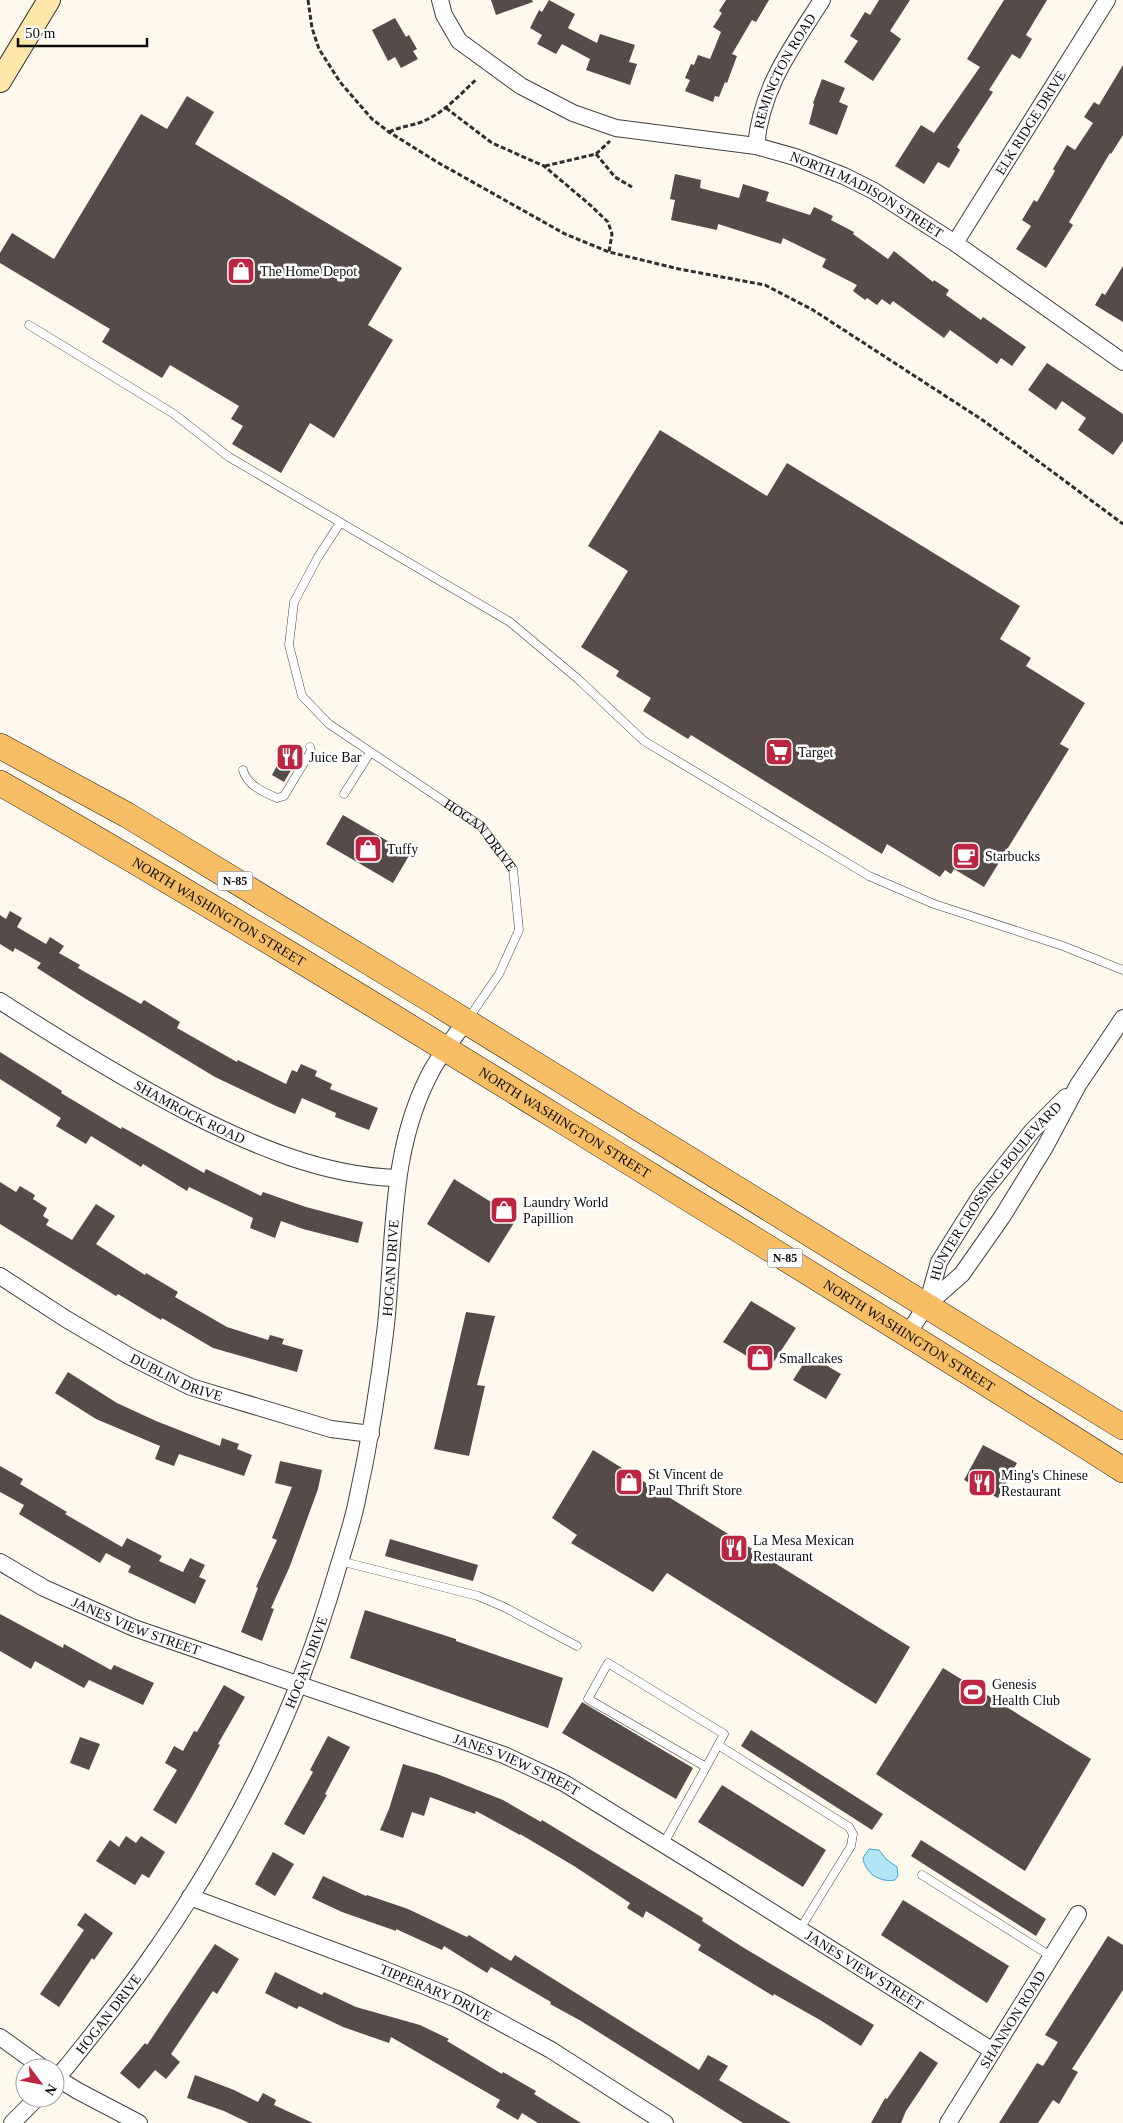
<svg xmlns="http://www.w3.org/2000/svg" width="1123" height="2123" font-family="Georgia,serif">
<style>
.water{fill:#b2e6f5;stroke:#3aa6cb}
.building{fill:#554c49}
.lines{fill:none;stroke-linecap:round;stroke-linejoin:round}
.service-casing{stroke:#404040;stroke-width:9}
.minor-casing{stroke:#404040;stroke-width:18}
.secondary-casing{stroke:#2f2f2f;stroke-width:24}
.primary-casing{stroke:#1e1e1e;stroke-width:26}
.path{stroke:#2f2f2f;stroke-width:3;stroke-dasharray:5 2.5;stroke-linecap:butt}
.service{stroke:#fff;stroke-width:8}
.minor{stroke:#fff;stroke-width:16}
.secondary{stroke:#fee8a9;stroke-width:22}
.primary{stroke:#f7be65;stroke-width:25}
.labels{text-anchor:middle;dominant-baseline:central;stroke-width:5;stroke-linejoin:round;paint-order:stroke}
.shield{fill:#fff;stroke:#565656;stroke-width:1}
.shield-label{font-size:12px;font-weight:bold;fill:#0d0d0d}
.street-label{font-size:14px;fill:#0d0d0d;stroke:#fff}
.poi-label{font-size:14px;fill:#0d0d0d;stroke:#fff;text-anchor:start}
</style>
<rect width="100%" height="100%" fill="#fff9ed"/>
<path class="water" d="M 869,1849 L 879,1850 L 886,1859 L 897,1867 L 898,1876 L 895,1880 C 880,1883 865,1873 863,1858 Z"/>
<g class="building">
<path d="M 491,0 L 532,0 L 533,2 L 496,15 Z"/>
<path d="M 549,0 L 575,14 L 568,28 L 597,43 L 600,34 L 635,45 L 629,62 L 637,64 L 630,85 L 586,70 L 590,59 L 562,44 L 556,54 L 537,44 L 542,35 L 530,28 L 539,10 L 542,12 Z"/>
<path d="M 726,0 L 769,0 L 756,22 L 752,20 L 732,54 L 737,56 L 727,83 L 725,82 L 719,97 L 715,96 L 713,102 L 685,91 L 690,80 L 685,78 L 691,64 L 694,65 L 698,55 L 710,59 L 721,32 L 713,27 L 722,13 L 719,11 Z"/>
<path d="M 879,0 L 910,0 L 890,31 L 901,39 L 873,81 L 844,62 L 858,41 L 850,36 L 865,12 L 870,15 Z"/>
<path d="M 1004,0 L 1047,0 L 1026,35 L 1032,39 L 1020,59 L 1012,54 L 989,90 L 993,92 L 957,147 L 960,150 L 949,168 L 938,162 L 924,184 L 895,166 L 921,125 L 934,133 L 980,67 L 967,59 Z"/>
<path d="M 395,18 L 406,37 L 409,35 L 417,49 L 413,51 L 418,59 L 401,68 L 395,57 L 388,61 L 372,30 Z"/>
<path d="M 1123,65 L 1123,135 L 1111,154 L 1110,153 L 1069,222 L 1073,225 L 1046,268 L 1016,249 L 1031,226 L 1022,220 L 1034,200 L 1037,202 L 1055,171 L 1053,169 L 1067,145 L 1075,150 L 1093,123 L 1084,117 L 1094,102 L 1099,105 Z"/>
<path d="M 822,79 L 845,88 L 839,102 L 848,106 L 837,135 L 809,124 L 814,104 L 813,103 Z"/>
<path d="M 187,96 L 214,112 L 195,144 L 402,268 L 368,325 L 393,340 L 334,438 L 310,423 L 281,473 L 232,444 L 243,426 L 231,419 L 239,406 L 170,365 L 162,378 L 102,342 L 110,329 L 0,263 L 0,253 L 12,233 L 54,259 L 141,114 L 167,129 Z"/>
<path d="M 675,174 L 701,180 L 700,188 L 739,198 L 743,184 L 769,192 L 766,201 L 810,215 L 814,207 L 833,216 L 831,220 L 854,232 L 853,234 L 888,259 L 894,251 L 933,282 L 934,280 L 949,290 L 946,295 L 981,320 L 983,317 L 1026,347 L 1012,366 L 1001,358 L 997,364 L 950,330 L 944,338 L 893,301 L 890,305 L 882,299 L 877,305 L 867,298 L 865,300 L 853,291 L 857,285 L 822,267 L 826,259 L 783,238 L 781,244 L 718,224 L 717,230 L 671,220 L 675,200 L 670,199 Z"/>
<path d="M 1123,266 L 1123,322 L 1095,305 L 1102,293 L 1105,295 Z"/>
<path d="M 1047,363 L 1123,414 L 1123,441 L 1113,455 L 1078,430 L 1086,418 L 1062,401 L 1056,410 L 1028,390 Z"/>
<path d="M 660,430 L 767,496 L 787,463 L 1020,606 L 1000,639 L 1031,658 L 1026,666 L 1085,703 L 1060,744 L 1069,749 L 984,887 L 954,869 L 951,874 L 945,870 L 940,877 L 887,844 L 882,854 L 691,735 L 688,739 L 643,711 L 651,698 L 616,676 L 619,671 L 581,647 L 628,571 L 588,546 Z"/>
<path d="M 287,747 L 300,755 L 284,782 L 272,775 Z"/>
<path d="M 343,815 L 410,854 L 393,883 L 326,844 Z"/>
<path d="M 10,911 L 22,918 L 17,927 L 46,944 L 50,937 L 64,946 L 59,953 L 80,965 L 78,968 L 141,1004 L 144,1000 L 180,1022 L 177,1028 L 237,1062 L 238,1060 L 286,1084 L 292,1070 L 297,1072 L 301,1064 L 317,1071 L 315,1076 L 332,1084 L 330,1089 L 378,1108 L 369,1130 L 335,1117 L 336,1113 L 302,1098 L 295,1114 L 276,1106 L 215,1077 L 86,999 L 37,968 L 41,963 L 15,948 L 13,952 L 0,944 L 0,915 L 6,919 Z"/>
<path d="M 0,1052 L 62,1091 L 61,1093 L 121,1129 L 122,1127 L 204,1173 L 206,1169 L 261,1196 L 263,1192 L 306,1207 L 363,1222 L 358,1243 L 303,1229 L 281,1221 L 275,1238 L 250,1228 L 253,1218 L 189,1187 L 187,1191 L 143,1164 L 141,1167 L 91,1136 L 86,1144 L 56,1126 L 61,1118 L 0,1079 Z"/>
<path d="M 454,1179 L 517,1218 L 489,1263 L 427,1224 Z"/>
<path d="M 0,1182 L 16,1192 L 20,1186 L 35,1195 L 33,1199 L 47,1208 L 43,1216 L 49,1220 L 46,1225 L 72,1240 L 96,1204 L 115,1216 L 96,1244 L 145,1275 L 146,1273 L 178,1292 L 175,1297 L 227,1327 L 268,1340 L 270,1335 L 284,1339 L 282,1344 L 303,1350 L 297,1372 L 213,1348 L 162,1318 L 161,1320 L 118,1294 L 116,1296 L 0,1224 Z"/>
<path d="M 751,1301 L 796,1328 L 769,1369 L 723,1342 Z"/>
<path d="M 466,1312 L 495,1316 L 477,1385 L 485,1386 L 469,1456 L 434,1449 Z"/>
<path d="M 809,1355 L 841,1374 L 826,1399 L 793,1380 Z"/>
<path d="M 68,1372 L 117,1403 L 156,1421 L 220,1446 L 222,1438 L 239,1444 L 237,1449 L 252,1455 L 244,1476 L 179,1454 L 174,1466 L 155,1459 L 160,1446 L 96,1419 L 55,1393 Z"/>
<path d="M 983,1445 L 1017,1463 L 998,1498 L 964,1480 Z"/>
<path d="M 593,1450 L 910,1647 L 876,1704 L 667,1573 L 653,1592 L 571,1543 L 577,1535 L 552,1518 Z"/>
<path d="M 280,1461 L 322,1470 L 318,1489 L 290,1566 L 271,1608 L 274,1609 L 262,1641 L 241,1632 L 258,1588 L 256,1587 L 277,1540 L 272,1538 L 292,1487 L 275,1483 Z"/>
<path d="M 0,1466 L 23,1479 L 20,1484 L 67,1512 L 65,1514 L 122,1547 L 127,1538 L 162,1556 L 159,1561 L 183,1572 L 190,1558 L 205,1565 L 199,1577 L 206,1580 L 195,1604 L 128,1572 L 131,1566 L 106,1553 L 100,1563 L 19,1514 L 24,1505 L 0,1492 Z"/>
<path d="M 390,1539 L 478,1565 L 473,1581 L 385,1556 Z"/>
<path d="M 365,1610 L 456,1639 L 456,1641 L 563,1678 L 548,1728 L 350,1658 Z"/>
<path d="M 0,1614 L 63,1648 L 64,1644 L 111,1670 L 114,1665 L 154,1683 L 143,1705 L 89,1680 L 84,1688 L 35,1661 L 31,1669 L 0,1651 Z"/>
<path d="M 943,1668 L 1091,1759 L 1025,1871 L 876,1774 Z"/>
<path d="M 224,1685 L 245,1697 L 218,1744 L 220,1745 L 195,1791 L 176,1824 L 153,1810 L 177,1770 L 165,1763 L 174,1746 L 183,1751 L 194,1731 L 197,1732 Z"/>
<path d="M 582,1702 L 693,1768 L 676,1799 L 562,1733 Z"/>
<path d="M 751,1730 L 883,1814 L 872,1830 L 741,1746 Z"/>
<path d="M 328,1736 L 350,1747 L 325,1794 L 327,1795 L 304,1835 L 284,1824 L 313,1772 L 310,1770 Z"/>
<path d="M 80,1737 L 100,1744 L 89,1770 L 70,1763 Z"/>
<path d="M 403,1764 L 437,1774 L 503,1800 L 541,1822 L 542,1820 L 703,1918 L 702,1921 L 744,1948 L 874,2025 L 861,2046 L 820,2020 L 774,1994 L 773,1996 L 698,1950 L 701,1945 L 646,1911 L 643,1918 L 627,1908 L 630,1903 L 574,1866 L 520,1834 L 520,1835 L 476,1811 L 475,1814 L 430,1797 L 424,1816 L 412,1812 L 403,1838 L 380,1830 L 389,1809 Z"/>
<path d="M 722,1785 L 826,1850 L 803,1887 L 698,1822 Z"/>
<path d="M 126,1836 L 136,1843 L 141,1836 L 165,1852 L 149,1878 L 142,1874 L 135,1885 L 96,1861 L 110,1840 L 119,1847 Z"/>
<path d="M 921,1840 L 1046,1919 L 1036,1936 L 911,1856 Z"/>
<path d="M 273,1852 L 294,1864 L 275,1896 L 255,1884 Z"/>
<path d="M 323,1876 L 366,1896 L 367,1895 L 408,1909 L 467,1937 L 469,1935 L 511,1961 L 515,1955 L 699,2070 L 708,2055 L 728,2066 L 719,2080 L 791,2123 L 743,2123 L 581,2021 L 550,2004 L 551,2002 L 491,1967 L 487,1973 L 444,1946 L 442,1950 L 396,1929 L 396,1931 L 342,1912 L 312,1898 Z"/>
<path d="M 903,1900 L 1009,1966 L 987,2003 L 881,1935 Z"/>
<path d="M 85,1913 L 113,1933 L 94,1960 L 92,1958 L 59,2007 L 40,1994 L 84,1930 L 77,1925 Z"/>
<path d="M 1108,1936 L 1123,1945 L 1123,1990 L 1072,2069 L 1078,2072 L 1059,2104 L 1053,2100 L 1038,2123 L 999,2123 L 1037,2063 L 1043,2066 L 1058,2042 L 1045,2035 Z"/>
<path d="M 215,1944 L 239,1959 L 217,1994 L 213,1991 L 171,2054 L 180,2062 L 166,2079 L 155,2070 L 139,2089 L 120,2073 L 145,2043 L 147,2045 Z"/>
<path d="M 275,1972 L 322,1995 L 324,1992 L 356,2007 L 420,2025 L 449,2039 L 447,2041 L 502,2074 L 503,2072 L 536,2091 L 534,2094 L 581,2123 L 538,2123 L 522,2113 L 518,2120 L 496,2107 L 500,2100 L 391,2037 L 389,2043 L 343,2027 L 299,2006 L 297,2009 L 265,1993 Z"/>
<path d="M 920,2051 L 938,2063 L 906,2111 L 901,2123 L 871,2123 L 885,2098 L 887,2099 Z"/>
<path d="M 195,2075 L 234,2090 L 258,2102 L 263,2093 L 276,2100 L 274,2105 L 313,2123 L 249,2123 L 224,2111 L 187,2098 Z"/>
</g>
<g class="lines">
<defs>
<g id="service">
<path d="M 29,325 L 174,414 L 229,457 L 510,622 L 578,679 L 644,741 L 869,876 L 934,904 L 1063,946 L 1123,970"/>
<path id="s1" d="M 340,523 L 318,557 L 294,602 L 289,645 L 302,696 L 329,724 L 481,826 L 513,869 L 519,930 L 499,974 L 468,1019"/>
<path d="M 243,770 C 247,785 263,792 277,798 L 284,796 L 311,751 L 310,747"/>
<path d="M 344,794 L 370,753"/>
<path d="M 340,1561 L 478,1596 L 504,1607 L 577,1646"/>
<path d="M 718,1745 L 849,1827 L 853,1834 L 851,1846 L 800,1929"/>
<path d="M 663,1845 C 683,1808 704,1772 724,1734 L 608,1663 L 588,1699 L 706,1767"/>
<path d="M 922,1875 L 1052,1957"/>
</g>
<g id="minor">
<path id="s2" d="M 440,0 L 444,15 L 459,41 L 521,86 L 573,113 L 616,128 L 756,146 L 795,157 L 844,176 L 874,191 L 955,243 L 1123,362"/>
<path id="s3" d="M 756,146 C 761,88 792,47 822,0"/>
<path id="s4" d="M 955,243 L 1107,0"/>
<path id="s5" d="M 0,1001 C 62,1041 124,1079 189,1113 C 254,1146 324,1176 397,1178"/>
<path id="s6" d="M 0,1276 L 66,1319 L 129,1356 L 191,1387 L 331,1429 L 371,1434"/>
<path id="s7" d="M 927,1305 L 939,1262 L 981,1195 L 1032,1131 L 1066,1097"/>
<path d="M 908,1333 L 927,1305 L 962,1274 L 1002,1217 L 1045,1147 L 1078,1085 L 1123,1018"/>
<path id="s8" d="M 0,1562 L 44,1588 L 134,1628 L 504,1755 L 564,1783 L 715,1876 L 993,2051"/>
<path id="s9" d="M 190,1897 L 383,1969 L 459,2000 L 551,2050 L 665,2123"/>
<path d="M 0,2037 L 43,2068"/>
<path d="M 55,2077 L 78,2091 L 139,2123"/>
<path id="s10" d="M 55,2080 L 68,2065 C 95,2031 123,1997 148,1961 C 232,1842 297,1711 337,1571 C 344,1549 351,1527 356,1505 C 369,1446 379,1385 386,1325 C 395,1238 389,1147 433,1068 C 443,1051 455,1036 466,1021"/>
<path d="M 12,2123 L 37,2098"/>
<path id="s11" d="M 948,2123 L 1078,1914"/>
</g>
<path id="secondary" d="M 0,81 L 49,0"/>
<g id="primary">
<path d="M 0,746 L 127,815 L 436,1003 L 1123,1427"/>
<path id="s12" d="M 0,783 C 189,891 376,1006 561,1120 C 749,1236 937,1351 1123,1470"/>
</g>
</defs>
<use href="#service" class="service-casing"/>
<use href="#minor" class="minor-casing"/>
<use href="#secondary" class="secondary-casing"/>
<use href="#primary" class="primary-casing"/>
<g class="path">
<path d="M 308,0 L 312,28 L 319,49 L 340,82 L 372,119 L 389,132 L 437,162 L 565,234 L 609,252 L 679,269 L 765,285 L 813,310 L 984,421 L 1123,524"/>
<path d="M 446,108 L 492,143 L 544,166 L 589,204 L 608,222 L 612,234 L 609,252"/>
<path d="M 389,132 C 401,126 414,126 426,120 C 446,111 461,93 477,79"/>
<path d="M 596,154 L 615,177 L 632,187"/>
<path d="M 545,166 L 596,154 L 610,141"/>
</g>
<use href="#service" class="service"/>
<use href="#minor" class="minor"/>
<use href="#secondary" class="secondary"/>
<use href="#primary" class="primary"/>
</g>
<defs>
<symbol id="shop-square" viewBox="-11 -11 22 22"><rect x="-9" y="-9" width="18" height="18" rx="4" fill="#bb2743" stroke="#fff"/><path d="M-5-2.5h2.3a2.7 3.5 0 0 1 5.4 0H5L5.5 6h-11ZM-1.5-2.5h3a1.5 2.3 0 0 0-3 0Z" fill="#fff"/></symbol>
<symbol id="supermarket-square" viewBox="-11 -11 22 22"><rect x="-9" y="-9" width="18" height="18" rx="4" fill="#bb2743" stroke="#fff"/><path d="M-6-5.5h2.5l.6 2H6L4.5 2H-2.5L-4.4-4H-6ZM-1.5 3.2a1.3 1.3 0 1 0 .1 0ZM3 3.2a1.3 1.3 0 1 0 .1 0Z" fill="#fff"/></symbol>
<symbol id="restaurant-square" viewBox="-11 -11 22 22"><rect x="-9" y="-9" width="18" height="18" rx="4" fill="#bb2743" stroke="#fff"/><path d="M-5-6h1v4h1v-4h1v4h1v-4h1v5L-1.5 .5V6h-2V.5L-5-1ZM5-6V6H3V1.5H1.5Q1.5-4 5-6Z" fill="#fff"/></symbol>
<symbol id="cafe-square" viewBox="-11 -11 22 22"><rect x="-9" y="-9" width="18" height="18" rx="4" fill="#bb2743" stroke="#fff"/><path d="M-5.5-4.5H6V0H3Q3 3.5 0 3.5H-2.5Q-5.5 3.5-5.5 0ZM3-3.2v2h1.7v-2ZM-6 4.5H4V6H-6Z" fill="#fff"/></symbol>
<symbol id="stadium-square" viewBox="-11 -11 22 22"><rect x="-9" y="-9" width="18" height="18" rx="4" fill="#bb2743" stroke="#fff"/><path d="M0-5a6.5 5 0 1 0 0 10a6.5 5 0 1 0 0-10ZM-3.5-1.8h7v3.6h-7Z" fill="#fff"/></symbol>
</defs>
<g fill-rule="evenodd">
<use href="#shop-square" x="225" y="255" width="32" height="32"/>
<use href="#supermarket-square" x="763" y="736" width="32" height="32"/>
<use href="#restaurant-square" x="274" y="741" width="32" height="32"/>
<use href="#shop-square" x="352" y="833" width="32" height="32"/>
<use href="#cafe-square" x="950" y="840" width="32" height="32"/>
<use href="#shop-square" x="488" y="1194" width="32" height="32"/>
<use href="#shop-square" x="744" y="1342" width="32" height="32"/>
<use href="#shop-square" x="613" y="1466" width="32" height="32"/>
<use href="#restaurant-square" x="966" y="1467" width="32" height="32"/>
<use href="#restaurant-square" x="718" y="1532" width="32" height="32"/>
<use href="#stadium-square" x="957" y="1676" width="32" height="32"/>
</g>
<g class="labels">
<g class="shield">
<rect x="217.5" y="871.5" width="35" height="19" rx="4"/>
<rect x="767.5" y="1248.5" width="35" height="19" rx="4"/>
</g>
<g class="shield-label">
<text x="235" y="881">N-85</text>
<text x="785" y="1258">N-85</text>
</g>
<g class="street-label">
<text stroke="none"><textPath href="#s3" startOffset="81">REMINGTON ROAD</textPath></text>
<text stroke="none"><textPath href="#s4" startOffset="142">ELK RIDGE DRIVE</textPath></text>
<text stroke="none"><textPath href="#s2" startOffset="489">NORTH MADISON STREET</textPath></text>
<text stroke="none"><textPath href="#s1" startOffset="415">HOGAN DRIVE</textPath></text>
<text stroke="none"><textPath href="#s12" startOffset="254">NORTH WASHINGTON STREET</textPath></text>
<text stroke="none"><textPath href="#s5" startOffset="220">SHAMROCK ROAD</textPath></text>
<text stroke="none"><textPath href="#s12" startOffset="659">NORTH WASHINGTON STREET</textPath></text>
<text stroke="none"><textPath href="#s7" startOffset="135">HUNTER CROSSING BOULEVARD</textPath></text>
<text stroke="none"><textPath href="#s10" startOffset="895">HOGAN DRIVE</textPath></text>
<text stroke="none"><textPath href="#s12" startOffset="1064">NORTH WASHINGTON STREET</textPath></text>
<text stroke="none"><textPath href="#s6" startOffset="204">DUBLIN DRIVE</textPath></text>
<text stroke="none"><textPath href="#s8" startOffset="151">JANES VIEW STREET</textPath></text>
<text stroke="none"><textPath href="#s10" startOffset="490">HOGAN DRIVE</textPath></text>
<text stroke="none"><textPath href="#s8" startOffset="556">JANES VIEW STREET</textPath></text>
<text stroke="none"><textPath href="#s8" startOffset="961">JANES VIEW STREET</textPath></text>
<text stroke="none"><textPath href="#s9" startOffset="264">TIPPERARY DRIVE</textPath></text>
<text stroke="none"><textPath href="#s10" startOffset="85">HOGAN DRIVE</textPath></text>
<text stroke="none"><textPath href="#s11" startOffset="122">SHANNON ROAD</textPath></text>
</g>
<g class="poi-label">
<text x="260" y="271">The Home Depot</text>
<text x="798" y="752">Target</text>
<text x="309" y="757">Juice Bar</text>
<text x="387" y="849">Tuffy</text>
<text x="985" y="856">Starbucks</text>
<text x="523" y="1202">Laundry World<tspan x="523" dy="16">Papillion</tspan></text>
<text x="779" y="1358">Smallcakes</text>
<text x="648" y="1474">St Vincent de<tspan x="648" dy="16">Paul Thrift Store</tspan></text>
<text x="1001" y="1475">Ming's Chinese<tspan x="1001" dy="16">Restaurant</tspan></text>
<text x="753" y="1540">La Mesa Mexican<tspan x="753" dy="16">Restaurant</tspan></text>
<text x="992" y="1684">Genesis<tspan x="992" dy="16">Health Club</tspan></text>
</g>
</g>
<g transform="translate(40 2083) rotate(122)"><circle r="24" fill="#ffffff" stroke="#9e9e9e"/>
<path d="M0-4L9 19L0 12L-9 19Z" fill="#bb2743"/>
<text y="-8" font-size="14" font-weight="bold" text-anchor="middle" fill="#0d0d0d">N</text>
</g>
<path d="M18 38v8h129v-8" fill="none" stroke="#0d0d0d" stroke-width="2.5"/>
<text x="25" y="38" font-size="15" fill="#0d0d0d" stroke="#ffffff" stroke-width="4" paint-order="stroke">50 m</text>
</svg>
